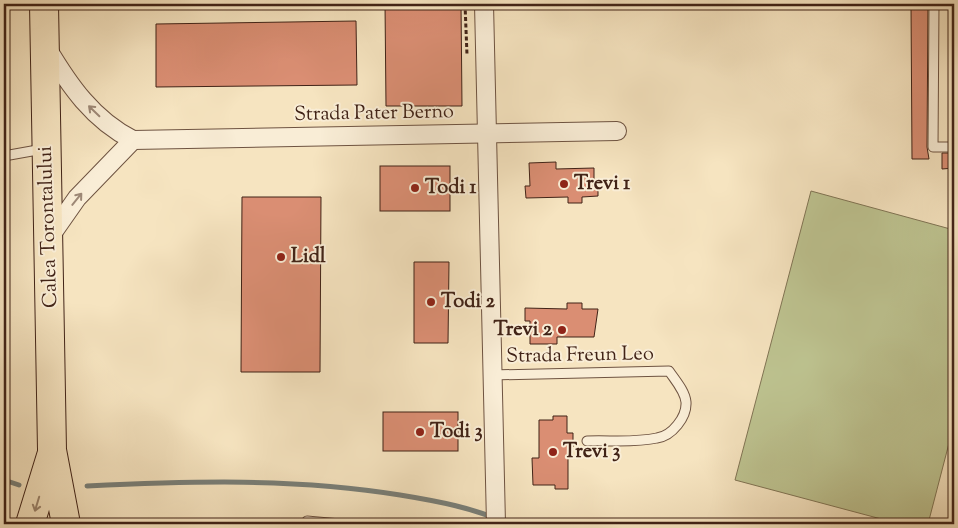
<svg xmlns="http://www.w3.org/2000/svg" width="958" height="528" font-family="'Sorts Mill Goudy',serif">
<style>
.green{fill:#bec491;stroke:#807454}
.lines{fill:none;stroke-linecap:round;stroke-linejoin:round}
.stream{stroke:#797f78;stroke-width:5}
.building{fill:#da8e73;stroke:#412317}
.lane-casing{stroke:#6e5341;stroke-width:11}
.street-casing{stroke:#6e5341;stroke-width:20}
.primary-casing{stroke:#412317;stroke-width:30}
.path{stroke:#412317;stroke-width:3;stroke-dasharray:4 2.5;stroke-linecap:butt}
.lane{stroke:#f9edd6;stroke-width:9}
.street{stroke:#f9edd6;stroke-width:18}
.primary{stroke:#f6e4c0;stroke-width:28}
.oneway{stroke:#9d8876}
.oneway2{stroke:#9c846c}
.poi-dot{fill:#8f2418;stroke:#f9edd6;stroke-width:2}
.labels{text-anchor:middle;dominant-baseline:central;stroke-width:4;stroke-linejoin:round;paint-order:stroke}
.street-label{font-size:20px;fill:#412317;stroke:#f9edd6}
.poi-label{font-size:20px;font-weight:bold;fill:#412317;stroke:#f9edd6;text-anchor:start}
</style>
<rect width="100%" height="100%" fill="#f6e4c0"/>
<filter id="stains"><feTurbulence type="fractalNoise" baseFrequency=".004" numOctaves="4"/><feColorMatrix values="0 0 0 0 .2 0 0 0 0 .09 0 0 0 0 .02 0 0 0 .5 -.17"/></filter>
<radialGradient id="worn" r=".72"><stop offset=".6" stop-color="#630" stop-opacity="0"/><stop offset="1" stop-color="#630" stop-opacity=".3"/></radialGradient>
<path class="green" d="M 811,191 L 954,230 L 954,424 L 928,524 L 900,524 L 735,480 Z"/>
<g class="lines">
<g class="stream">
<path d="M 4,480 L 19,485"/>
<path d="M 87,486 C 192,481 296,478 400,495 C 437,501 475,508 509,524"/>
</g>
</g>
<g class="building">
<path d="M 385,4 L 461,4 L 462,106 L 386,106 Z"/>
<path d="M 911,4 L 928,4 L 927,147 L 929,159 L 912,159 Z"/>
<path d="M 356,21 L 357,85 L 156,87 L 156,24 Z"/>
<path d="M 942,153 L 954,153 L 954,168 L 942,169 Z"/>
<path d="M 556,162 L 556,169 L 594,168 L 594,183 L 598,183 L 598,196 L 582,197 L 582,203 L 568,203 L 568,197 L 526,198 L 525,186 L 530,186 L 529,163 Z"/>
<rect x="380" y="166" width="70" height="45"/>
<path d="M 242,197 L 321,197 L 320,372 L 241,372 Z"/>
<path d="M 414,262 L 449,262 L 448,343 L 414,343 Z"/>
<path d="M 567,303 L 582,303 L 582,309 L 598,309 L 594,337 L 557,337 L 557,344 L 530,344 L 530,321 L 525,321 L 525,308 L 567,309 Z"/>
<rect x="383" y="412" width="75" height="39"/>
<path d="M 553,416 L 567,416 L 567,433 L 573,433 L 573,447 L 568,447 L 568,489 L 555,489 L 555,485 L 533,485 L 532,458 L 539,458 L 539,420 L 553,420 Z"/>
</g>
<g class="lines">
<defs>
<g id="lane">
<path d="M 934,4 L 933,147 L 954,147"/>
<path d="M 4,122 L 5,156"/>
<path d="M 4,156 L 43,149"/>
<path d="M 492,375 L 669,371 C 675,380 685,391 686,402 C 687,417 672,436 657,438 C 635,443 609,440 587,441"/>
<path d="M 307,524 L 307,521 L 340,524"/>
</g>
<g id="street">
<path d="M 484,4 L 496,524"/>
<path d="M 47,48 C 69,85 93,120 133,140 L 617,131"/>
<path d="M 49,238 L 77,198 L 133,140"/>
</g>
<g id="primary">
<path d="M 44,4 L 52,450 L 66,524"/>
<path d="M 30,524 L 51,456"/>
</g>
</defs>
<use href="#lane" class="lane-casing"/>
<use href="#street" class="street-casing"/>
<use href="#primary" class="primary-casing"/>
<path class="path" d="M 465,4 L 467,55"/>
<use href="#lane" class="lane"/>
<use href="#street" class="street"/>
<use href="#primary" class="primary"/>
</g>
<defs><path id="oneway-shaft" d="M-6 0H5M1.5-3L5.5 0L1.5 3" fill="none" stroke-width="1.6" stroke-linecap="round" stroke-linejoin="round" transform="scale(1.25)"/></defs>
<g class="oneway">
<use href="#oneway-shaft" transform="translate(94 111) rotate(-136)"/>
<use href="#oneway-shaft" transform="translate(77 199) rotate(-51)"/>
</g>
<use class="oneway2" href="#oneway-shaft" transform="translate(37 504) rotate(107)"/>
<g class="poi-dot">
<circle cx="564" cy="184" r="5"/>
<circle cx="415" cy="188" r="5"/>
<circle cx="281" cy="257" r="5"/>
<circle cx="431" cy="302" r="5"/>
<circle cx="562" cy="330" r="5"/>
<circle cx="420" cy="432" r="5"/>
<circle cx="553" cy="452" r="5"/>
</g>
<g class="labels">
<g class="street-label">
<text transform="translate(374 114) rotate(-1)">Strada Pater Berno</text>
<text transform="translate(49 227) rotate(-92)">Calea Torontalului</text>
<text transform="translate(580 356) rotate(-1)">Strada Freun Leo</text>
</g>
<g class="poi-label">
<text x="574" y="184">Trevi 1</text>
<text x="425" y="188">Todi 1</text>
<text x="291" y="257">Lidl</text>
<text x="441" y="302">Todi 2</text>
<text x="552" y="330" text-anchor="end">Trevi 2</text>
<text x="430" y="432">Todi 3</text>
<text x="563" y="452">Trevi 3</text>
</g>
</g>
<rect width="958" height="528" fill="none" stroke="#f6e4c0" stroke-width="20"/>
<rect x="5" y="5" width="948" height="518" fill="none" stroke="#412317" stroke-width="2.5"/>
<rect x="10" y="10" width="938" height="508" fill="none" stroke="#412317"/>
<rect width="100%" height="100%" filter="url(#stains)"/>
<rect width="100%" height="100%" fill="url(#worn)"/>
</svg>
